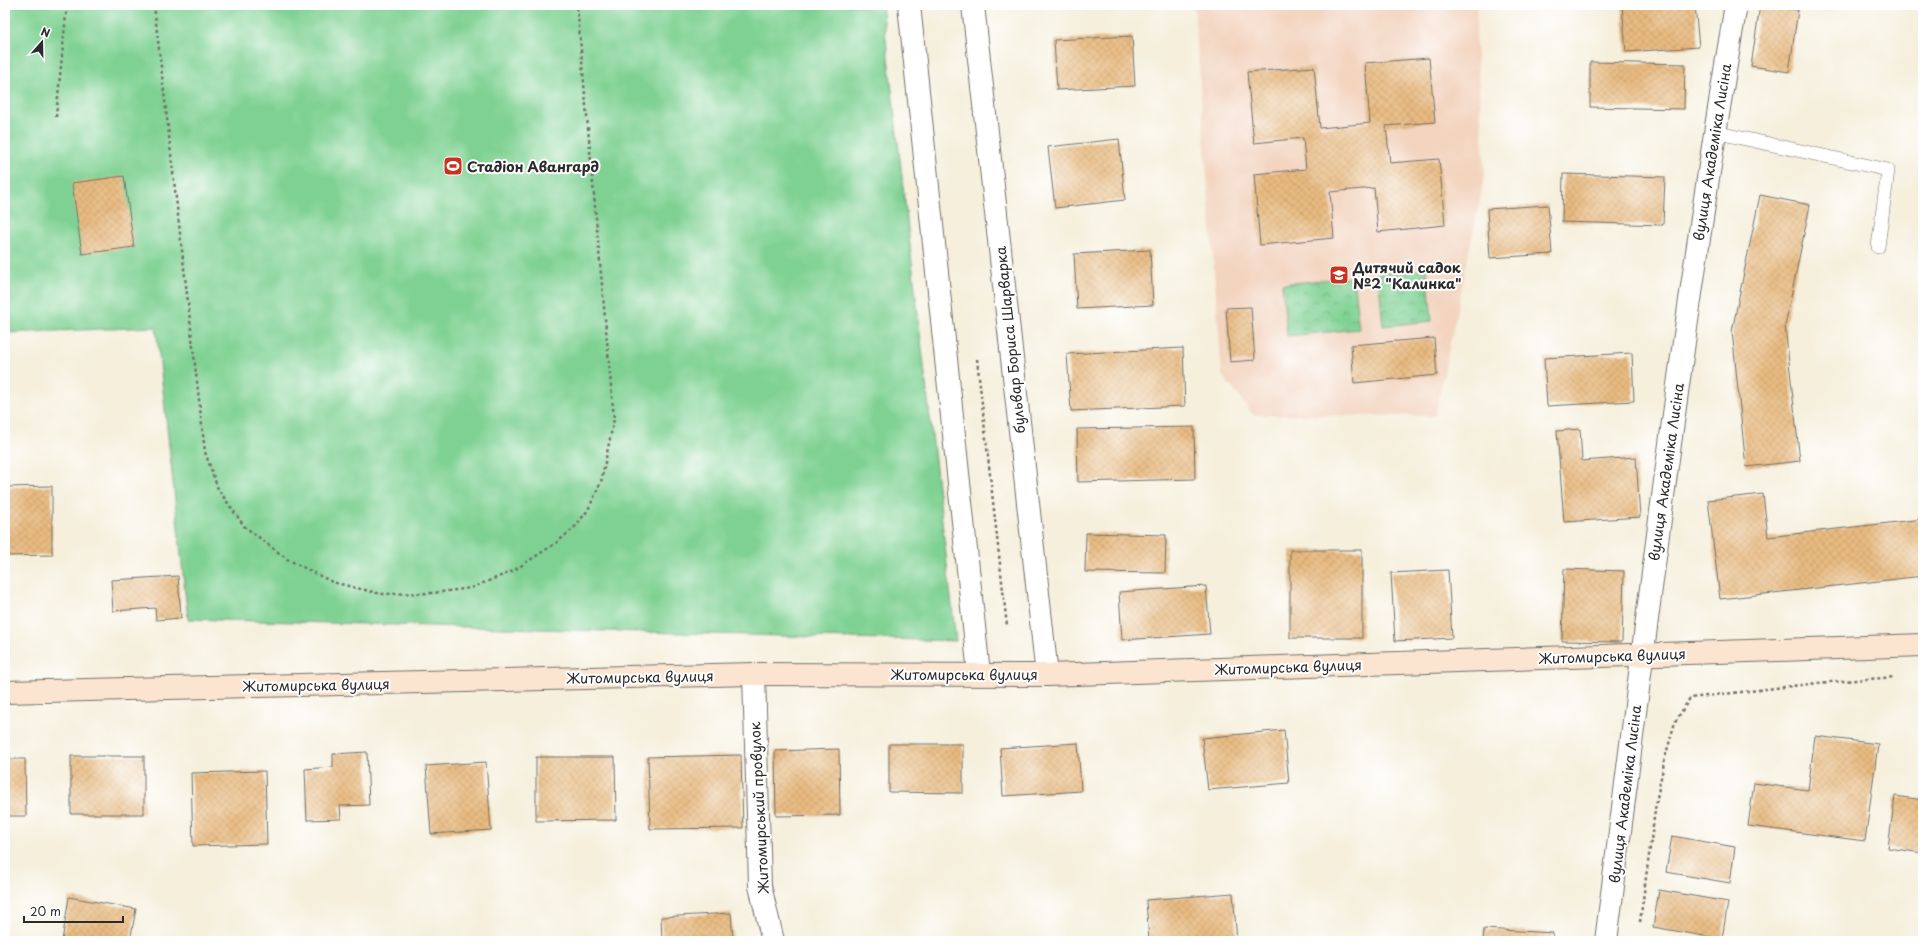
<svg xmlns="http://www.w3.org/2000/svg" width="1928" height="946" font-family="'Playpen Sans',sans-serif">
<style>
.built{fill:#f3d4bf}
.park{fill:url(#park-crowns);stroke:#557e5f}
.pitch{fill:#7fd193;stroke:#557e5f}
.building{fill:url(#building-cross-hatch)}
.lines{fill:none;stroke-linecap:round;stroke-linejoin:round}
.lane-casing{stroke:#727069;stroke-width:14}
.street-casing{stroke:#727069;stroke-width:24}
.secondary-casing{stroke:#727069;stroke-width:24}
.path{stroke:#727069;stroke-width:2.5;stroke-dasharray:3 3;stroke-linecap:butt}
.lane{stroke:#fff;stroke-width:13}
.street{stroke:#fff;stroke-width:22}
.secondary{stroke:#fce5d0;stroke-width:22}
.labels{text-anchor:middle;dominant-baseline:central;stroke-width:4;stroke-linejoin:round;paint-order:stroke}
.street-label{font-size:14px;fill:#2b2b2b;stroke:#fff}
.poi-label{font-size:14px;font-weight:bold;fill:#2b2b2b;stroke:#fff;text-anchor:start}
</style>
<defs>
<pattern id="park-crowns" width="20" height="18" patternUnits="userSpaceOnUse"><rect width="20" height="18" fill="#7fd193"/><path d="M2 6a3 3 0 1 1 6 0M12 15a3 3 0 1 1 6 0" fill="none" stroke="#68aa78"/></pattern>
<pattern id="building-cross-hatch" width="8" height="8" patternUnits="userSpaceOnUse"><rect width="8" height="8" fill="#e9bb81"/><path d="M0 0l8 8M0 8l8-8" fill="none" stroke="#c8a170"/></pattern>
</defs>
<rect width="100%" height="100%" fill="#fff"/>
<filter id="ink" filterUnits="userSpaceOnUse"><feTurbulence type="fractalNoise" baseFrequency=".025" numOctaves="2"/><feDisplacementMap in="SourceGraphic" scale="8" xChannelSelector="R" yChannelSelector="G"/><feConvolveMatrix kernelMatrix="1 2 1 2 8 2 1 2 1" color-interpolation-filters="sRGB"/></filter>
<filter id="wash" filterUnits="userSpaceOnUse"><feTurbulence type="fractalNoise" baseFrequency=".012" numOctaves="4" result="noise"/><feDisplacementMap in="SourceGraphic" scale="16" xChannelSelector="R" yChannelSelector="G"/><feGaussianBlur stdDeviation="0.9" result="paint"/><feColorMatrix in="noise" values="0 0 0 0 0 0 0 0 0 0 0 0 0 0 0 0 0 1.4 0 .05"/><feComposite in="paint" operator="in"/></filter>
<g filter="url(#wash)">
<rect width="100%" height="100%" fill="#f5efdc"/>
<path class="built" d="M 1194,5 L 1477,5 L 1476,42 L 1485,175 L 1435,416 L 1253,415 L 1222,375 Z"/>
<g class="park">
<path d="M 1427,269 L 1432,321 L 1383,326 L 1378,274 Z"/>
<path d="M 1353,277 L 1359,329 L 1287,336 L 1282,284 Z"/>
</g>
<path class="pitch" d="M 5,5 L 882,5 L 956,641 L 188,619 L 156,327 L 5,333 Z"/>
<g id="blocks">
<g class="building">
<path d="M 1622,5 L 1695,5 L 1699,47 L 1626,52 Z"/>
<path d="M 1760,5 L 1798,10 L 1789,72 L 1751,66 Z"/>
<path d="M 1132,36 L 1135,86 L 1057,90 L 1054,40 Z"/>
<path d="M 1429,58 L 1435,122 L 1386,126 L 1390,163 L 1439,159 L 1445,225 L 1378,232 L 1374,188 L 1330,192 L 1334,238 L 1260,245 L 1254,174 L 1306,169 L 1303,138 L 1254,143 L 1247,72 L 1314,67 L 1320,128 L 1370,123 L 1365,63 Z"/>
<path d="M 1590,62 L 1685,64 L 1684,109 L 1590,107 Z"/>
<path d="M 1119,139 L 1125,200 L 1055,208 L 1048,147 Z"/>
<path d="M 1563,174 L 1665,177 L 1663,225 L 1562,222 Z"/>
<path d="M 124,176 L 134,247 L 82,254 L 72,183 Z"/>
<path d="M 1760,195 L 1810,205 L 1785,326 L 1800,461 L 1746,467 L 1732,331 Z"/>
<path d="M 1548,205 L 1552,254 L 1490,258 L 1487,209 Z"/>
<path d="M 1150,250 L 1153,305 L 1077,309 L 1074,254 Z"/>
<path d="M 1251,307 L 1255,360 L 1230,362 L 1226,308 Z"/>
<path d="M 1434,338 L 1437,375 L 1354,383 L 1351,345 Z"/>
<path d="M 1183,348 L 1185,406 L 1071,411 L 1067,354 Z"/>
<path d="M 1632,353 L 1634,401 L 1547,406 L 1544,358 Z"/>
<path d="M 1194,427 L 1195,479 L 1078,482 L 1077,429 Z"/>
<path d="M 1580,429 L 1582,461 L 1636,457 L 1640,517 L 1564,522 L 1557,431 Z"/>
<path d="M 52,486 L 52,555 L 5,556 L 5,487 Z"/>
<path d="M 1763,494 L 1768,537 L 1923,519 L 1923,576 L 1720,599 L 1708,500 Z"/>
<path d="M 1086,533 L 1166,535 L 1165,573 L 1085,572 Z"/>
<rect x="1290" y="550" width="72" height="88"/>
<path d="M 1564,569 L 1624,571 L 1622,642 L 1562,641 Z"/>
<path d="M 1448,570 L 1452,638 L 1395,641 L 1391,573 Z"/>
<path d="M 178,576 L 181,618 L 156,620 L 155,608 L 113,611 L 111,580 Z"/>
<path d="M 1206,586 L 1210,634 L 1122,640 L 1119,592 Z"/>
<path d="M 1284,730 L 1289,783 L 1208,790 L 1202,738 Z"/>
<path d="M 1815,736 L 1878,744 L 1865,841 L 1748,826 L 1754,783 L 1808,790 Z"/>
<path d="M 1078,743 L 1081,791 L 1003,796 L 1000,748 Z"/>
<path d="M 889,744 L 963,744 L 963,793 L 889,792 Z"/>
<path d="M 839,749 L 840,815 L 776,816 L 775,751 Z"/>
<path d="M 367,752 L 369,805 L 340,806 L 341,819 L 307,820 L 305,769 L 333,767 L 333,754 Z"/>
<path d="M 741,755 L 743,828 L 650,829 L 648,757 Z"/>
<rect x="71" y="756" width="73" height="58"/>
<path d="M 536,757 L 615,757 L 616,820 L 536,821 Z"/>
<path d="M 5,759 L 25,759 L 26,816 L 5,816 Z"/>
<path d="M 486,762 L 491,830 L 431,834 L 426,766 Z"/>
<path d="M 265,771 L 267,844 L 193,846 L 191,773 Z"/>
<path d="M 1895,796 L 1923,800 L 1923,853 L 1888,848 Z"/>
<path d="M 1672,836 L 1735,847 L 1730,883 L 1666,872 Z"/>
<path d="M 1659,890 L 1728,902 L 1722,939 L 1653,927 Z"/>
<path d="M 1233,893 L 1237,941 L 1149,941 L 1146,900 Z"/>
<path d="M 69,897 L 136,909 L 130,941 L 62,941 Z"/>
<path d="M 731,913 L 733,941 L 662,941 L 661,917 Z"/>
<path d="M 1484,929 L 1553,933 L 1552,941 L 1483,941 Z"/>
</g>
</g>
</g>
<g filter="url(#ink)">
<use href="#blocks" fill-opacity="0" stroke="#727069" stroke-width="1"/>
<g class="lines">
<defs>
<path id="lane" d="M 1714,132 L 1888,170 L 1878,247"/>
<g id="street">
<path d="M 909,5 L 979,674"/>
<path d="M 973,5 L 1047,675"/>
<path d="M 754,674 L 760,886 L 773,941"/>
<path d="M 1606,941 C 1646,629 1683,316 1736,5"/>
</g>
<path id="secondary" d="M 5,692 L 754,674 L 1047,675 L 1923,645"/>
</defs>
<use href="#lane" class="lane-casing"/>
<use href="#street" class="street-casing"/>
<use href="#secondary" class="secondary-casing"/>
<g class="path">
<path d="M 154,5 L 205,452 L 218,489 L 244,526 L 287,559 L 332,582 L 381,594 L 433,593 L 471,588 L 513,571 L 556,543 L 574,528 L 588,510 L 601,482 L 614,419 L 577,5"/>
<path d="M 56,117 L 67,5"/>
<path d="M 977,359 L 1007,626"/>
<path d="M 1640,922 L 1656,803 L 1665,758 L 1675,722 L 1690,698 L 1818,683 L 1895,677"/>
</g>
<use href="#lane" class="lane"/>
<use href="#street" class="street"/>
<use href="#secondary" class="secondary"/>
</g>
</g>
<defs>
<symbol id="stadium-square" viewBox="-11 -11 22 22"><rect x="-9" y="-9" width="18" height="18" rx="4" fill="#c8321e" stroke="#fff"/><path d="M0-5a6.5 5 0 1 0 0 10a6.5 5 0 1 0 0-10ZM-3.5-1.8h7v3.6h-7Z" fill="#fff"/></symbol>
<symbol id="school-square" viewBox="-11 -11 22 22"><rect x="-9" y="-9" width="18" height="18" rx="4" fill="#c8321e" stroke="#fff"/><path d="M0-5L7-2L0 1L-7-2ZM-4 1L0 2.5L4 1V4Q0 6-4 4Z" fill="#fff"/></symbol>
</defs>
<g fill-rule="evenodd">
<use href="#stadium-square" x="442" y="155" width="22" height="22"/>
<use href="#school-square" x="1328" y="264" width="22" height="22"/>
</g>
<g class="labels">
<g class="street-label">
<text transform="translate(1712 152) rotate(-81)">вулиця Академіка Лисіна</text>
<text transform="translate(1010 340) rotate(-96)">бульвар Бориса Шарварка</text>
<text transform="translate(1666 472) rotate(-82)">вулиця Академіка Лисіна</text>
<text transform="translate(1612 656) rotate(-2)">Житомирська вулиця</text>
<text transform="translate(1288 667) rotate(-2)">Житомирська вулиця</text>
<text x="964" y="674">Житомирська вулиця</text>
<text transform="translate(640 677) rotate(-1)">Житомирська вулиця</text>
<text transform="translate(316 685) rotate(-1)">Житомирська вулиця</text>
<text transform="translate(1625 794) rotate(-83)">вулиця Академіка Лисіна</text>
<text transform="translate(759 808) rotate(-93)">Житомирський провулок</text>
</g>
<g class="poi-label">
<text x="467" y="166">Стадіон Авангард</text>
<text x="1353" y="267">Дитячий садок<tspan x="1353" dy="16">№2 "Калинка"</tspan></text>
</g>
</g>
<rect width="1928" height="946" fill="none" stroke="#fff" stroke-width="20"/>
<g transform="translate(42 42) rotate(20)" stroke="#ffffff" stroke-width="3" paint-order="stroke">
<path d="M0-3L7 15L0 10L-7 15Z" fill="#2b2b2b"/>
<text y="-6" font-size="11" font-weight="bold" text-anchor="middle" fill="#2b2b2b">N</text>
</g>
<path d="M24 916v6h99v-6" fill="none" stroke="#2b2b2b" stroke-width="2"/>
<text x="30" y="916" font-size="12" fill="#2b2b2b" stroke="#ffffff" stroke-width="3" paint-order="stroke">20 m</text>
</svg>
